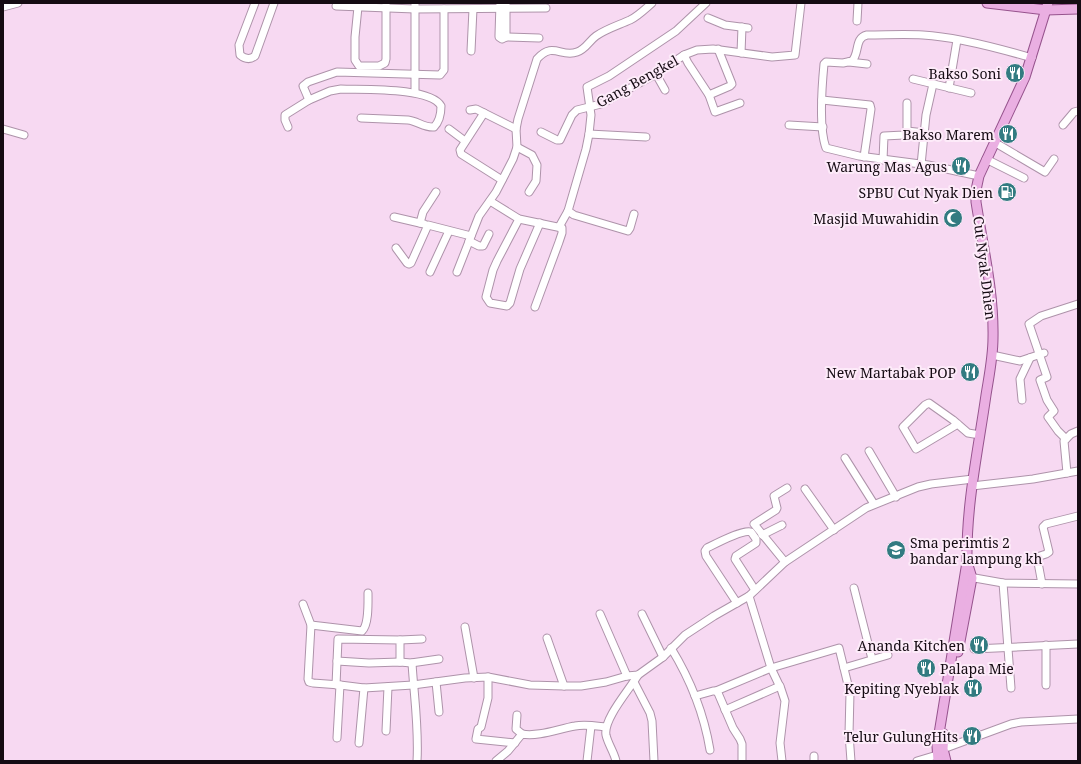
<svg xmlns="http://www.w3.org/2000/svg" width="1081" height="764" font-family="'Noto Serif',serif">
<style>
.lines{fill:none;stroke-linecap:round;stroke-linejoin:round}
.minor-casing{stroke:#ae93aa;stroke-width:9}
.major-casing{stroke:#96538d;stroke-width:11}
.minor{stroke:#fff;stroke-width:7}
.major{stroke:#eaafe2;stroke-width:9}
.labels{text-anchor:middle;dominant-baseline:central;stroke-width:4;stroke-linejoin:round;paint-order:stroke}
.poi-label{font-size:14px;fill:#150b13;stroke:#fdebf9;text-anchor:end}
.street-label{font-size:14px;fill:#150b13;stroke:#fdebf9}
</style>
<rect width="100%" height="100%" fill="#f7d9f2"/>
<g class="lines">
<defs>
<g id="minor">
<path d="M 255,3 L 239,45 L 240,55 C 245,59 250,60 255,56 L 274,3"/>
<path d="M 415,3 L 415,92"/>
<path d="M 500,3 L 499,35 L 499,37 L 502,39 L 506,37 L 506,3"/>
<path d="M 336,6 L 415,9 L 546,8"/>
<path d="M 3,7 L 18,3"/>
<path d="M 358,7 L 355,37 L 355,60 L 359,66 L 379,66 L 385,63 L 386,59 L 386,3"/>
<path d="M 708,18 L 725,25 L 748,28"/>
<path d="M 857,21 L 858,3"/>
<path d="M 506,37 L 539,38"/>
<path d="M 471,51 L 473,9"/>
<path d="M 741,53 L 742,27"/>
<path d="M 684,55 L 688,63 L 709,95 L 730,86 L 732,84 L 718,49"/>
<path d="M 849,62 L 867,64"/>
<path d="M 656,74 L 665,90"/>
<path d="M 913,79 L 971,93"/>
<path d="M 949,88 L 957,40"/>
<path d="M 709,95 L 715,112 L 740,103"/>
<path d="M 822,100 L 870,105 L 871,109 L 864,157"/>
<path d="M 470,110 L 476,109 L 484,113"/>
<path d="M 361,118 L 408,120 C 417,121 425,128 434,127 C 439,122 441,114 441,106 C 430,87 363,90 341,89 L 330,91 L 309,100 L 303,86 L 308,82 L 337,72 L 440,75 L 444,70 L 444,9"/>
<path d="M 789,125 L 823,127"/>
<path d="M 1063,125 L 1074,112 L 1078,111"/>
<path d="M 288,127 L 285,120 L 285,115 L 309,100"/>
<path d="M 3,129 L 24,135"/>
<path d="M 449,129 L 465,141"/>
<path d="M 907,131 L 925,133"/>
<path d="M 541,132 L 557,140 L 560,140 L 572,115 L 577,110 L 601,104 L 656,74 L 684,55 L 697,50 L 713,49 L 772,57 L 795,55 L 801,3"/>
<path d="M 589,134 L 646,137"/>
<path d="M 994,142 L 1045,172 L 1054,159"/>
<path d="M 517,147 L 532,155 L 537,165 L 536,181 L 529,192"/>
<path d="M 986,159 L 1024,178"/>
<path d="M 883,160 L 884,136 L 904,135 L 907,133 L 907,103"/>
<path d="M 921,165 L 926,115 L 933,84"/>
<path d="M 979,176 L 928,165 L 859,156 L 826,148 C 819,129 822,85 824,64 L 826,62 L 843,63 L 852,61 C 860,53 854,38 867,35 C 886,35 904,34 923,35 C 958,37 998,48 1032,58"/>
<path d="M 502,180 L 461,154 L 460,150 L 484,113 L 516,129"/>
<path d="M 490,201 L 519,219 L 562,228 L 562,233 L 559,242 L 535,307"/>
<path d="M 634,214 L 630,228 L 628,231 L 574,215 L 568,211 L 586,149 L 589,134 L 591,115 L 587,87 L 609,76 L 676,31 L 706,3"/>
<path d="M 394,217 L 424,224"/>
<path d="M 519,219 L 497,261 L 493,270 L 486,297 L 490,303 L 507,306 L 510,303 L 520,269 L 540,223"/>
<path d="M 420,223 L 423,212 L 436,192"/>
<path d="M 559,227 L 568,211"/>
<path d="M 469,241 L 479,246 L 483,246 L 489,234"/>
<path d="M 396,248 L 407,263 L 409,264 L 411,263 L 428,225 L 471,236"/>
<path d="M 430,272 L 449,231"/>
<path d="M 457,272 L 479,216 L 496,192 L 513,159 L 517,147 L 516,129 L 518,119 L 537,59 C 553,41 561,58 577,52 C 586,49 589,41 596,36 C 606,29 619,25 630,20 C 638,16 645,9 652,3"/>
<path d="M 992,355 L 1020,361 L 1044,353"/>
<path d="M 1022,400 L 1020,379 L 1030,358"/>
<path d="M 958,424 L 916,449 L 903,427 L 925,405 L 929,403 L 953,420 L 968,433 L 980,435"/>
<path d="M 1066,439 L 1058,431 L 1048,417 L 1054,411 L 1047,400 L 1040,380 L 1047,377 L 1029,324 L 1041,316 L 1078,304"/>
<path d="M 869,451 L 896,497"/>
<path d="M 845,458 L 874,504"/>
<path d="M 1067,473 L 1064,441 L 1071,434 L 1078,431"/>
<path d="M 972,486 L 1033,479 L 1078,471"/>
<path d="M 805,489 L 834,530"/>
<path d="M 762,535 L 782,525"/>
<path d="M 785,562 L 754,524 L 776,510 L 777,508 L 774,496 L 787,488"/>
<path d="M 969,577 L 1003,583 L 1078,584"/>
<path d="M 1003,583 L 1011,688"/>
<path d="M 1042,584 L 1037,557 L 1046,554 L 1049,552 L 1043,527 L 1046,524 L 1078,516"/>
<path d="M 854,588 L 872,659"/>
<path d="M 749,596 L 771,668 L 781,689 L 785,701 L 780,743 L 782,761"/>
<path d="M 737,603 L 706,556 L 705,551 L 707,548 C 715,544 743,529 751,532 L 756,539 L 756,543 L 736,556 L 735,559 L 755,590"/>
<path d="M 303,604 L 311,625 L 308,679 L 309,682 L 313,683 L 340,685 L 364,688 L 413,685 L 465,678 L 488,677 L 530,685 L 564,686 L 581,686 L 606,682 L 627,676 L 638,675 L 663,657 L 685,635 L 714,616 L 749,596 L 785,562 L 866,508 L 918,487 L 931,484 L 973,479"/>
<path d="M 600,614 L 627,676"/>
<path d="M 642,614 L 663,657"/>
<path d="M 311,625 L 362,631 C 369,625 368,602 368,593"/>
<path d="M 465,627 L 474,678"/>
<path d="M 547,638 L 564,686"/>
<path d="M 400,640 L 422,639"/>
<path d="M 1046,645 L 1046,685"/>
<path d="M 671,648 C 690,679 704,714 710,750"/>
<path d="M 974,649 L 1078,644"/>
<path d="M 337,661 L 369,663 L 400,662 L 411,663 L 439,659"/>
<path d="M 412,663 C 414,696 419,728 417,761"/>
<path d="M 844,668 L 888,655"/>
<path d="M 488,677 L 488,698 L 481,727 L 478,729 L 476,739 L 515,743"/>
<path d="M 436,682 L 439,712"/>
<path d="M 634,682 L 650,713 L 652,721 L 654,761"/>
<path d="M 336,685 L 338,639 L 400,640 L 400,662"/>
<path d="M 716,691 L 771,668 L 839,648 L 850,693 L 849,734 L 851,761"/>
<path d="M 695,696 L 713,691 L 716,691 L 718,693 L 733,728 L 740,739 L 742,744 L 742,761"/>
<path d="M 725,710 L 780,686"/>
<path d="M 517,715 L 516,729 L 522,734"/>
<path d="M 386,731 L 388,687"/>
<path d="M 337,738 L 340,685"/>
<path d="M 359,743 L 364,688"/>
<path d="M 943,749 L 1011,724 L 1021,722 L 1078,719"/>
<path d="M 496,761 L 508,751 L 522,734 C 538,737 558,729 575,726 C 585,724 596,726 606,727"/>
<path d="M 587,761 L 591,726"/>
<path d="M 616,761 C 614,752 608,744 606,735 C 603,719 630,689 638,675"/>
<path d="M 814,761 L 814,756"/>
<path d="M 917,761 L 937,755"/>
</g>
<g id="major">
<path d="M 987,3 L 1046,10 L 1078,9"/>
<path d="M 958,652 L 972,578 L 968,565"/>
<path d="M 944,734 L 943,749 L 946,761"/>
<path d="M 938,761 L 937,746 L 967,562 C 966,505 978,451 986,395 C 989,376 993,357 993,338 C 994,292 983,247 976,202 L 976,190 L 979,176 L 1025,77 L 1048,3"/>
</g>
</defs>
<use href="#minor" class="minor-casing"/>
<use href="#major" class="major-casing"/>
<use href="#minor" class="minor"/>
<use href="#major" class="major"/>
</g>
<defs>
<symbol id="restaurant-disc" viewBox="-11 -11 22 22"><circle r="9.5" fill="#327b81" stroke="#fdebf9"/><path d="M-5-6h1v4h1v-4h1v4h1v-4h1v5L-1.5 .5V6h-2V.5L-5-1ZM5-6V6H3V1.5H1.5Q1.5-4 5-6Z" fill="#fff"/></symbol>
<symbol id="fuel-disc" viewBox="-11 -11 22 22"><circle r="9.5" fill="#327b81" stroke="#fdebf9"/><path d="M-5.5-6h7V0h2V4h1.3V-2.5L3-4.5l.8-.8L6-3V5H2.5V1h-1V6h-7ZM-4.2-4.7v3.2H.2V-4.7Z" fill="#fff"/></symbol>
<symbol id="mosque-disc" viewBox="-11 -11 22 22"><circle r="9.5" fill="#327b81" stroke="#fdebf9"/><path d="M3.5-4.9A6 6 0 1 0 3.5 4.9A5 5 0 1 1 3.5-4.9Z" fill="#fff"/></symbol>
<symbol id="school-disc" viewBox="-11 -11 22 22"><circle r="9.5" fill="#327b81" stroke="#fdebf9"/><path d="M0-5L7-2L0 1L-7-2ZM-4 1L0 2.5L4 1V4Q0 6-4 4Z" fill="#fff"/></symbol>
</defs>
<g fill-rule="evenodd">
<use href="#restaurant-disc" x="1004" y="62" width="22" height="22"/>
<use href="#restaurant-disc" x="997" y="123" width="22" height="22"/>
<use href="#restaurant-disc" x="950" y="155" width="22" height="22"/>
<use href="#fuel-disc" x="996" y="181" width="22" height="22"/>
<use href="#mosque-disc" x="942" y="207" width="22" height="22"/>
<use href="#restaurant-disc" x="959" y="361" width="22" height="22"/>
<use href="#school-disc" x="885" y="539" width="22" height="22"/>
<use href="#restaurant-disc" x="968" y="634" width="22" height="22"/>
<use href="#restaurant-disc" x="915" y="657" width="22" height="22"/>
<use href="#restaurant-disc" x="962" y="677" width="22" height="22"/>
<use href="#restaurant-disc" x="961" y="725" width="22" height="22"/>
</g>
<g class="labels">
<g class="poi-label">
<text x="1001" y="73">Bakso Soni</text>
<text x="994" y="134">Bakso Marem</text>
<text x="947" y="166">Warung Mas Agus</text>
<text x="993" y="192">SPBU Cut Nyak Dien</text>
<text x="939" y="218">Masjid Muwahidin</text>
<text x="956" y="372">New Martabak POP</text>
<text x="910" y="542" text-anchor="start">Sma perimtis 2<tspan x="910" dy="16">bandar lampung kh</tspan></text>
<text x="965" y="645">Ananda Kitchen</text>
<text x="940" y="668" text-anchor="start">Palapa Mie</text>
<text x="959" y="688">Kepiting Nyeblak</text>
<text x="958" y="736">Telur GulungHits</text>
</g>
<g class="street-label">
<text transform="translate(637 81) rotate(-29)">Gang Bengkel</text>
<text transform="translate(985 268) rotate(83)">Cut Nyak Dhien</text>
</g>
</g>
<rect width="1081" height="764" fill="none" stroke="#150b13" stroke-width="8"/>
</svg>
